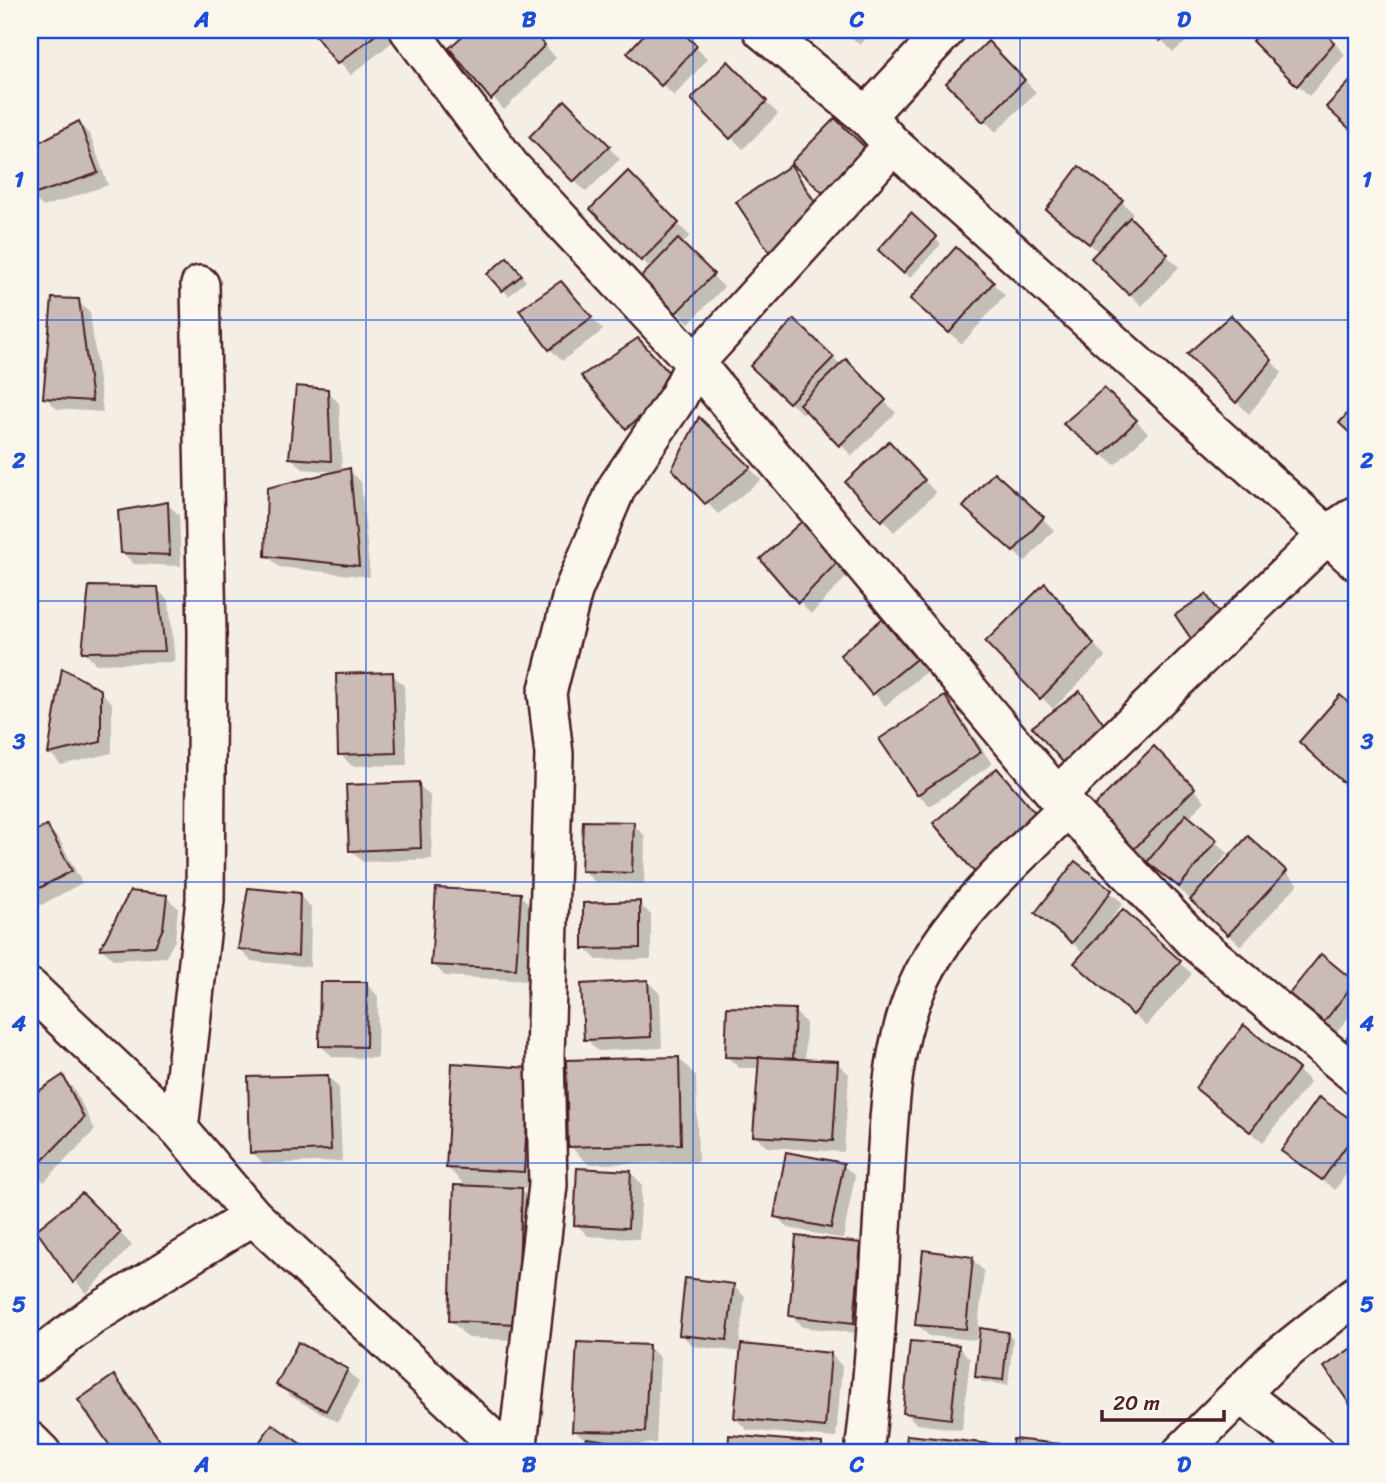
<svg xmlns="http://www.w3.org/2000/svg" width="1386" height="1483" font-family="Sriracha,sans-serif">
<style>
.shadow{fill:#0003}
.building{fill:#cabbb6;stroke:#4a1f2b;stroke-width:2}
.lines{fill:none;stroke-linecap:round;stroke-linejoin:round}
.minor-casing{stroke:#4a1f2b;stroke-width:42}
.minor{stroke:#fbf7ec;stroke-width:37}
.grid{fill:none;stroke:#1d4ed8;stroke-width:2;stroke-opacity:0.55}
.neatline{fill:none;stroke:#1d4ed8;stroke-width:2.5}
.grid-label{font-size:23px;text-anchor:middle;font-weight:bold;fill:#1d4ed8}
</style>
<rect width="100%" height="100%" fill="#f4eee4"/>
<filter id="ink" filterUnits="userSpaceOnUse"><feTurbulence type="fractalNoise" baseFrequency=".0143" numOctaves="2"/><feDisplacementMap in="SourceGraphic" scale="14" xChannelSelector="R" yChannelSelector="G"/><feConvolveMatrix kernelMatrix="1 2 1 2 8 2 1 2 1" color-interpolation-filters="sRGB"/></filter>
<g filter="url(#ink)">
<g class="shadow">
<path d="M 313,30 L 389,30 L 396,39 L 351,75 Z"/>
<path d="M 471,30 L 532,30 L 556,58 L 504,110 L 451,48 Z"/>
<path d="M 651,30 L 677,30 L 708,59 L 674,96 L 629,53 Z"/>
<path d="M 843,30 L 874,30 L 860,45 Z"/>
<path d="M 1153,30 L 1201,30 L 1173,52 Z"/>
<path d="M 1266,30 L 1324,30 L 1345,55 L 1309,96 L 1255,41 Z"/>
<path d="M 988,43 L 1036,92 L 996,132 L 948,83 Z"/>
<path d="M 728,64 L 778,114 L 743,149 L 693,99 Z"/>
<path d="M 565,103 L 620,159 L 586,192 L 531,137 Z"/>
<path d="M 78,123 L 90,135 L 108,185 L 43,207 L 31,195 L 30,149 Z"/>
<path d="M 791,168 L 802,179 L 835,229 L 783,264 Z"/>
<path d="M 628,174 L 690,236 L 681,245 L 724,287 L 689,323 L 643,278 L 651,269 L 593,209 Z"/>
<path d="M 1121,201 L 1133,213 L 1129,219 L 1179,267 L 1142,306 L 1093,258 L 1099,252 L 1048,210 Z"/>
<path d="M 912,216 L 941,244 L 910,278 L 880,250 Z"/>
<path d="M 956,249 L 1005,295 L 962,344 L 924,311 Z"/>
<path d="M 512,264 L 526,281 L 509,296 L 489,274 Z"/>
<path d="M 561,283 L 603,330 L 562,361 L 550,349 Z"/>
<path d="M 78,301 L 90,313 L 103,412 L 57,409 L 45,397 Z"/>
<path d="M 794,321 L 841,366 L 846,361 L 896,413 L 852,456 L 806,409 L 802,414 L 752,366 Z"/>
<path d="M 1243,329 L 1282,373 L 1249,414 L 1190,354 Z"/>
<path d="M 584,377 L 689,395 L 639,439 Z"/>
<path d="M 327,391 L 339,403 L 342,472 L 349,470 L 361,482 L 370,577 L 279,567 L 267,555 L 338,472 L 303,469 L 291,458 Z"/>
<path d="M 1136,421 L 1148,433 L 1115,465 L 1065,424 Z"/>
<path d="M 901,455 L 936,493 L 894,532 L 847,482 Z"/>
<path d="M 750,468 L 761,480 L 718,514 L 674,469 Z"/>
<path d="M 167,504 L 179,515 L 181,566 L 134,564 L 122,552 Z"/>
<path d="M 810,516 L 858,565 L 811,614 L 763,560 Z"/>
<path d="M 1042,518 L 1054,530 L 1025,562 L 977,519 Z"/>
<path d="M 1045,585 L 1105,657 L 1053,709 L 987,642 Z"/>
<path d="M 157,589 L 169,601 L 175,662 L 96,664 L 84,652 Z"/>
<path d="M 894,633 L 926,672 L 885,706 L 842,656 Z"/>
<path d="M 392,674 L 404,686 L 407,765 L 352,766 L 340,754 Z"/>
<path d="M 100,691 L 112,703 L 112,753 L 61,765 L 50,753 Z"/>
<path d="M 1080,693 L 1124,750 L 1082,778 Z"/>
<path d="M 1341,697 L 1356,712 L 1356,793 L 1313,753 Z"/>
<path d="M 945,698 L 956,710 L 992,764 L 930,806 L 918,794 Z"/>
<path d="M 1154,748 L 1205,801 L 1188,818 L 1228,853 L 1197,891 L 1200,893 L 1249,838 L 1298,884 L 1241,946 L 1150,862 L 1156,853 L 1155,852 L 1144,863 L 1092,811 Z"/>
<path d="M 418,784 L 430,796 L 432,859 L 363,862 L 351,850 Z"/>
<path d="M 633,824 L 645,836 L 644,884 L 595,882 L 583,870 Z"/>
<path d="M 47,827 L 59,839 L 82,883 L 30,911 L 30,836 Z"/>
<path d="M 1075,864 L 1123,903 L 1102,931 L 1104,933 L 1123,911 L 1192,974 L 1146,1026 L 1089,975 L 1085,954 L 1037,913 Z"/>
<path d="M 131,893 L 166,897 L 178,908 L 175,940 L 166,957 L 114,960 L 102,949 Z"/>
<path d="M 299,895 L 311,907 L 310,967 L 251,961 L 240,949 Z"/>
<path d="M 520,895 L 532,907 L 528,981 L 445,976 L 433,964 Z"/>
<path d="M 639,903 L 651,915 L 651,959 L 597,960 L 585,948 Z"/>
<path d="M 1321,956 L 1356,986 L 1356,1008 L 1336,1033 L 1292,994 Z"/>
<path d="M 648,982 L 660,994 L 662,1048 L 598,1051 L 586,1039 Z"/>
<path d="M 366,984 L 378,996 L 377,1058 L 333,1057 L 321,1046 Z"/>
<path d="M 794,1011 L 806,1023 L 805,1061 L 837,1063 L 849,1074 L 844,1152 L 767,1147 L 755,1135 L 760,1068 L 739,1068 L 727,1056 Z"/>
<path d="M 679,1058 L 696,1076 L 698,1162 L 588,1164 L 570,1146 Z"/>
<path d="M 529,1069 L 541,1189 L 519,1188 L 539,1207 L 534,1341 L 468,1338 L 450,1320 L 468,1188 L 447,1167 Z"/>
<path d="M 1298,1070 L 1310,1082 L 1263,1142 L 1197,1088 Z"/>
<path d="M 328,1076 L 339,1088 L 342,1161 L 264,1164 L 252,1152 Z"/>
<path d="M 62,1077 L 74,1089 L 95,1130 L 44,1182 L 30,1167 L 30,1099 Z"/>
<path d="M 1320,1100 L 1356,1126 L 1356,1160 L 1335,1190 L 1283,1150 Z"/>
<path d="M 843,1165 L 855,1176 L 843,1239 L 788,1228 L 776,1216 Z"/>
<path d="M 630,1172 L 642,1184 L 639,1239 L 588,1236 L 576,1224 Z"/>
<path d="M 81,1195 L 132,1245 L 86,1294 L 38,1231 Z"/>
<path d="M 861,1244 L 872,1256 L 865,1334 L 802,1327 L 791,1315 Z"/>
<path d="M 972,1259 L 984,1271 L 977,1340 L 929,1336 L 917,1324 Z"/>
<path d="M 733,1285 L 745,1297 L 739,1346 L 831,1354 L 842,1366 L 836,1438 L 747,1430 L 735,1418 L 742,1352 L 693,1346 L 681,1334 Z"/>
<path d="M 1008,1334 L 1013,1339 L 1008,1385 L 982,1382 L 977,1376 Z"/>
<path d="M 648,1346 L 660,1358 L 656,1443 L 619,1445 L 646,1449 L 650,1453 L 587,1453 L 588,1442 L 574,1430 Z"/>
<path d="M 958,1347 L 970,1359 L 962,1430 L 917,1424 L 905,1412 Z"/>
<path d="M 347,1371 L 359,1382 L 338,1422 L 290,1396 L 278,1384 Z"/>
<path d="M 114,1377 L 126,1389 L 170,1453 L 117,1453 L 81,1401 Z"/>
<path d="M 731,1437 L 822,1445 L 830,1453 L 729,1453 Z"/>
<path d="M 909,1437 L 1001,1447 L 1007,1453 L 907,1453 Z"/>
<path d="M 1014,1441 L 1059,1446 L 1067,1453 L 1013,1453 Z"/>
</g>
<g class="building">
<path d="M 311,30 L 382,30 L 337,64 Z"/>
<path d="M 469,30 L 532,30 L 545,45 L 491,100 L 449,48 Z"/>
<path d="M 648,30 L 680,30 L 697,46 L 661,86 L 627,53 Z"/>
<path d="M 1151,30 L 1175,30 L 1160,41 Z"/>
<path d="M 1263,30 L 1324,30 L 1334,43 L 1297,86 L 1252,41 Z"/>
<path d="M 988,41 L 1025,80 L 983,122 L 946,83 Z"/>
<path d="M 728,61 L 767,101 L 730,139 L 691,99 Z"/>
<path d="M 1356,75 L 1356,135 L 1326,107 Z"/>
<path d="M 565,100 L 610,146 L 573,182 L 529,137 Z"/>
<path d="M 835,118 L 873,155 L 830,200 L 791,163 Z"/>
<path d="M 79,121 L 98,173 L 30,196 L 30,147 Z"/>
<path d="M 791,165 L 824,217 L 770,253 L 736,202 Z"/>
<path d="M 1079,166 L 1123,200 L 1089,244 L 1046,210 Z"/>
<path d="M 628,171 L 679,223 L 641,261 L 590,209 Z"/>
<path d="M 911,213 L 937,237 L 903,273 L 878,250 Z"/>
<path d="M 1130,217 L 1168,254 L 1129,295 L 1091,258 Z"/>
<path d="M 678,239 L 714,274 L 676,313 L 640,278 Z"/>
<path d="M 956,247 L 994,282 L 949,333 L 910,299 Z"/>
<path d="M 507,257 L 522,275 L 502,291 L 487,274 Z"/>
<path d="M 561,281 L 592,317 L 549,350 L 519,310 Z"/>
<path d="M 52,298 L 79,299 L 92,401 L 43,398 Z"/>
<path d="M 1231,315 L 1272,360 L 1236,403 L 1187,354 Z"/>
<path d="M 794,319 L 834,357 L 789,403 L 750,366 Z"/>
<path d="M 638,338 L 678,383 L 626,429 L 581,376 Z"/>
<path d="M 846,359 L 886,400 L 839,446 L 799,404 Z"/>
<path d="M 296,386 L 328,389 L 331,461 L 289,458 Z"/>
<path d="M 1104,388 L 1137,420 L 1102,455 L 1063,424 Z"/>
<path d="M 1356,404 L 1356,439 L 1339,423 Z"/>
<path d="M 699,417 L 751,467 L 705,504 L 672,469 Z"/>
<path d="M 889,441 L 925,480 L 881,521 L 845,482 Z"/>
<path d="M 350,468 L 359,566 L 265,556 L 267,488 Z"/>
<path d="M 994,472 L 1044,517 L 1013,552 L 963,507 Z"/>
<path d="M 168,502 L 170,555 L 121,553 L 118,511 Z"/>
<path d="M 810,514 L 847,552 L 798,603 L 760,559 Z"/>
<path d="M 1045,583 L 1094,644 L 1040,699 L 985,642 Z"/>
<path d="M 89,586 L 158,587 L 165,651 L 82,652 Z"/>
<path d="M 1206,594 L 1225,622 L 1194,643 L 1175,615 Z"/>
<path d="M 882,619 L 916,659 L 872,695 L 840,655 Z"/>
<path d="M 62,668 L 101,690 L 101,742 L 48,754 Z"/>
<path d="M 393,672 L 396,753 L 338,755 L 336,674 Z"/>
<path d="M 1080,691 L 1113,737 L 1068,768 L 1032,727 Z"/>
<path d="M 1340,695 L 1356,709 L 1356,778 L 1348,787 L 1299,742 Z"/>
<path d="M 945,696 L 981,752 L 917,795 L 879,739 Z"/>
<path d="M 1154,746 L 1195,788 L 1131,852 L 1089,811 Z"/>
<path d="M 997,768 L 1045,824 L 981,880 L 933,823 Z"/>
<path d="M 419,782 L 421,848 L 349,851 L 346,785 Z"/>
<path d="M 1186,814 L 1217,840 L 1179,887 L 1147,862 Z"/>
<path d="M 583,821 L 634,822 L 632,873 L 581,871 Z"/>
<path d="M 47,825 L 72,871 L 30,893 L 30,834 Z"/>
<path d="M 1248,836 L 1287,871 L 1228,935 L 1190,900 Z"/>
<path d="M 1075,861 L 1112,890 L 1072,943 L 1035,913 Z"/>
<path d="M 248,888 L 300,893 L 298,956 L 238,949 Z"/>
<path d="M 436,888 L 521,893 L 516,969 L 431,965 Z"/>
<path d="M 130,891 L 167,895 L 163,928 L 155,946 L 100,949 Z"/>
<path d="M 640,901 L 640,948 L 583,949 L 583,903 Z"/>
<path d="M 1123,909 L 1181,961 L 1133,1015 L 1074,963 Z"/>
<path d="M 1321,954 L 1355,982 L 1324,1022 L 1289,994 Z"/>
<path d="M 648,980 L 651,1037 L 584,1040 L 581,984 Z"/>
<path d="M 320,982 L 367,982 L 366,1047 L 319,1046 Z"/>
<path d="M 727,1007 L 795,1009 L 793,1059 L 725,1057 Z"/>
<path d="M 1244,1025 L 1299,1069 L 1250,1132 L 1195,1088 Z"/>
<path d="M 1356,1025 L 1356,1058 L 1341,1046 Z"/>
<path d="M 679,1057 L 681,1144 L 568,1147 L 566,1060 Z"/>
<path d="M 759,1057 L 838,1061 L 833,1141 L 753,1136 Z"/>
<path d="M 452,1063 L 530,1068 L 524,1172 L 446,1168 Z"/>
<path d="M 63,1075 L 84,1118 L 31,1172 L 30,1097 Z"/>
<path d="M 328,1075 L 331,1150 L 250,1153 L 248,1077 Z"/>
<path d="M 1319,1097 L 1356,1123 L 1356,1132 L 1322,1180 L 1281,1151 Z"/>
<path d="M 786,1152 L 844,1163 L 831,1228 L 774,1217 Z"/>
<path d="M 577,1168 L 631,1171 L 628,1228 L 574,1225 Z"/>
<path d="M 454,1185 L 522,1188 L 517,1324 L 449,1321 Z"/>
<path d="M 82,1193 L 121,1232 L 73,1283 L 36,1230 Z"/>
<path d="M 796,1236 L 861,1243 L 854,1323 L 789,1316 Z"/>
<path d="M 923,1250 L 973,1257 L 966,1329 L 915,1325 Z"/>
<path d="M 685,1278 L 734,1284 L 727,1340 L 679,1335 Z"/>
<path d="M 980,1328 L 1008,1332 L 1003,1380 L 975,1377 Z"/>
<path d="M 910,1341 L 959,1345 L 951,1419 L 903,1413 Z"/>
<path d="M 298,1342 L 348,1369 L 326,1411 L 276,1385 Z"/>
<path d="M 577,1342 L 649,1345 L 645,1432 L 572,1431 Z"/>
<path d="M 741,1344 L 831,1353 L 825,1427 L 734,1418 Z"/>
<path d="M 1356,1345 L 1356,1413 L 1324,1367 Z"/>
<path d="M 114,1375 L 161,1442 L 145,1453 L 115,1453 L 78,1400 Z"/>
<path d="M 272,1424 L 314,1453 L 252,1453 Z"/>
<path d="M 729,1435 L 822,1443 L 822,1453 L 728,1453 Z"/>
<path d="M 907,1435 L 1001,1445 L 1000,1453 L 905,1453 Z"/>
<path d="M 587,1438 L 647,1447 L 646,1453 L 585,1453 Z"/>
<path d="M 1013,1439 L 1060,1444 L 1059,1453 L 1011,1453 Z"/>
</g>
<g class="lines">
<defs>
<g id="minor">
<path d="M 409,30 L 511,167 L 695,363 L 1057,796 L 1194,941 L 1356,1075"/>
<path d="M 866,116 L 946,30"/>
<path d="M 893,145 L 1356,561"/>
<path d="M 1057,796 L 1328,534 L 1356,515"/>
<path d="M 30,988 L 179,1129 L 253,1216 L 507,1453"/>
<path d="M 179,1129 L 205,900 L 207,634 L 200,285"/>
<path d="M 30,1363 L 92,1316 L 253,1216"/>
<path d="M 1240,1394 L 1316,1453"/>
<path d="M 30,1441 L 42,1453"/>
<path d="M 517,1453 L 548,1185 L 545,1056 L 554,754 L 547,693 L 573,591 L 617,487 L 678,397 L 695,363 L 893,145 L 866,116 L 762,30"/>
<path d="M 864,1453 C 875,1367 879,1280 884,1194 C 889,1125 889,1049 918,985 C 947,918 1017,858 1068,807"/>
<path d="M 1181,1453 L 1272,1362 L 1356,1295"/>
</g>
</defs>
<use href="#minor" class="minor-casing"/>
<use href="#minor" class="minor"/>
</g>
</g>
<path class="grid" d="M 366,30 L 366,1453M 693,30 L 693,1453M 1020,30 L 1020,1453M 30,320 L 1356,320M 30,601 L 1356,601M 30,882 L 1356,882M 30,1163 L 1356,1163"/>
<rect width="1386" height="1483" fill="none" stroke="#fbf7ec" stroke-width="77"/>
<path d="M1102 1410v10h122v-10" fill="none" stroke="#4a1f2b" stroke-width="3.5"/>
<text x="1113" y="1410" font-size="21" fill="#4a1f2b" stroke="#fbf7ec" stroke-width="5" paint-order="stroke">20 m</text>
<rect x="38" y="38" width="1310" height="1406" class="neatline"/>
<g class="grid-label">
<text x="202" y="27">A</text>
<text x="529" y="27">B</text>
<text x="857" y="27">C</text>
<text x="1184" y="27">D</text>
<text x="19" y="187">1</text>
<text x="1367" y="187">1</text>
<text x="19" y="468">2</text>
<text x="1367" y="468">2</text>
<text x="19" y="749">3</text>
<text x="1367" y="749">3</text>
<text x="19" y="1031">4</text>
<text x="1367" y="1031">4</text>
<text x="19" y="1312">5</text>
<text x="1367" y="1312">5</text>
<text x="202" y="1472">A</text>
<text x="529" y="1472">B</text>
<text x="857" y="1472">C</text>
<text x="1184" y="1472">D</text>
</g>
</svg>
